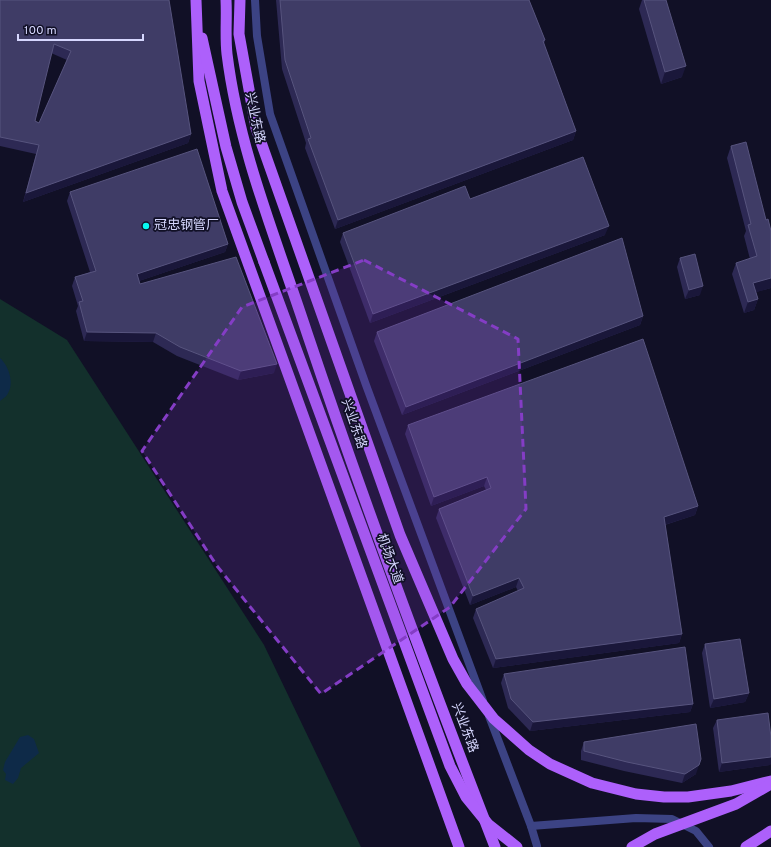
<svg xmlns="http://www.w3.org/2000/svg" width="771" height="847" font-family="Overpass,'Noto Sans SC',sans-serif">
<style>
.green{fill:#13302c}
.water{fill:#0e2a48}
.lines{fill:none;stroke-linecap:round;stroke-linejoin:round}
.minor{stroke:#3c4384;stroke-width:8}
.primary{stroke:#ad60fb;stroke-width:11}
.primary-bridge{stroke:#ad60fb;stroke-width:11}
.wall{fill:#2d2954;fill-rule:evenodd}
.shaded-wall{fill:#1a173a}
.building{fill:#3f3c66;stroke:#57547e;fill-rule:evenodd}
.marked{fill:#843dc5;fill-opacity:0.2;stroke:#843dc5;stroke-width:3;stroke-dasharray:8 5;stroke-linejoin:round}
.poi-dot{fill:#07f9f2;stroke:#111026;stroke-width:1.5}
.labels{text-anchor:middle;dominant-baseline:central;stroke-width:3.5;stroke-linejoin:round;paint-order:stroke}
.street-label{font-size:13px;fill:#d6d7fe;stroke:#111026}
.poi-label{font-size:13px;fill:#d6d7fe;stroke:#111026;text-anchor:start}
</style>
<rect width="100%" height="100%" fill="#111026"/>
<path class="green" d="M 0,299 L 67,340 L 264,645 L 361,847 L 0,847 Z"/>
<g class="water">
<path d="M 0,358 C 9,366 15,384 7,395 C 6,397 2,399 0,401 Z"/>
<path d="M 28,735 L 34,739 L 39,753 L 21,768 L 18,778 L 13,784 L 5,780 L 6,774 L 3,770 L 5,762 L 20,737 Z"/>
</g>
<g class="lines">
<g class="minor">
<path d="M 255,0 L 257,36 L 270,114 L 366,385 L 483,701"/>
<path d="M 489,716 L 531,826 L 537,846"/>
<path d="M 531,826 L 636,818 L 672,819 L 696,831 L 709,847"/>
</g>
<g class="primary">
<path d="M 196,0 L 199,81 L 222,191 L 459,847"/>
<path d="M 226,0 C 227,18 225,36 227,54 C 239,151 277,241 307,333 C 365,506 429,677 495,847"/>
<path d="M 202,38 L 226,147 L 242,202 L 264,262"/>
<path d="M 746,847 L 771,831"/>
</g>
<g class="primary-bridge">
<path d="M 240,0 L 239,34 L 256,128 L 400,535 L 453,659 L 467,684 L 494,719 L 529,750 L 550,764 L 592,783 L 636,794 L 664,797 L 688,797 L 731,791 L 771,781"/>
<path d="M 264,262 L 450,766 L 466,797 L 488,824 L 517,847"/>
<path d="M 632,847 L 655,834 L 736,804 L 769,785"/>
</g>
</g>
<g class="wall">
<path d="M 0,0 L 191,134 L 188,143 L 23,202 L 36,154 L 0,146 ZM 51,53 L 67,60 L 39,123 L 35,121 Z"/>
<path d="M 276,0 L 529,0 L 545,40 L 544,44 L 576,131 L 573,140 L 335,229 L 305,148 L 306,143 L 282,69 Z"/>
<path d="M 642,0 L 666,0 L 682,77 L 661,84 L 639,9 Z"/>
<path d="M 731,146 L 771,231 L 771,288 L 756,292 L 758,299 L 754,310 L 744,313 L 732,274 L 736,263 L 750,259 L 744,236 L 746,231 L 727,158 Z"/>
<path d="M 70,192 L 228,244 L 225,252 L 139,281 L 140,284 L 274,373 L 238,380 L 177,356 L 153,342 L 84,341 L 76,311 L 78,306 L 72,286 L 75,277 L 90,272 L 67,201 Z"/>
<path d="M 470,199 L 605,235 L 370,323 L 340,242 L 343,233 Z"/>
<path d="M 680,258 L 700,295 L 685,299 L 677,267 Z"/>
<path d="M 643,316 L 640,325 L 402,415 L 374,341 L 377,332 Z"/>
<path d="M 408,425 L 698,506 L 695,515 L 665,525 L 682,634 L 679,643 L 493,668 L 473,618 L 476,609 L 518,591 L 516,587 L 470,605 L 436,518 L 439,509 L 486,490 L 484,486 L 431,506 L 405,434 Z"/>
<path d="M 705,644 L 749,693 L 745,702 L 710,708 L 702,653 Z"/>
<path d="M 504,674 L 693,704 L 690,712 L 530,731 L 508,708 L 501,683 Z"/>
<path d="M 717,720 L 771,737 L 771,763 L 770,765 L 719,772 L 713,728 Z"/>
<path d="M 584,742 L 696,774 L 682,783 L 624,771 L 581,760 L 581,751 Z"/>
</g>
<g class="shaded-wall">
<path d="M 686,66 L 682,77 L 661,84 L 665,72 Z"/>
<path d="M 576,131 L 573,140 L 335,229 L 338,220 Z"/>
<path d="M 191,134 L 188,143 L 23,202 L 26,193 Z"/>
<path d="M 609,226 L 605,235 L 370,323 L 373,314 Z"/>
<path d="M 228,244 L 225,252 L 133,283 L 137,274 Z"/>
<path d="M 771,278 L 771,288 L 749,294 L 753,283 Z"/>
<path d="M 703,286 L 700,295 L 685,299 L 689,290 Z"/>
<path d="M 758,299 L 754,310 L 744,313 L 748,302 Z"/>
<path d="M 643,316 L 640,325 L 402,415 L 406,407 Z"/>
<path d="M 87,332 L 156,333 L 153,342 L 84,341 Z"/>
<path d="M 277,364 L 274,373 L 238,380 L 241,371 Z"/>
<path d="M 487,477 L 484,486 L 431,506 L 434,497 Z"/>
<path d="M 698,506 L 695,515 L 661,526 L 664,517 Z"/>
<path d="M 519,578 L 516,587 L 470,605 L 473,596 Z"/>
<path d="M 682,634 L 679,643 L 493,668 L 496,659 Z"/>
<path d="M 749,693 L 745,702 L 710,708 L 714,699 Z"/>
<path d="M 693,704 L 690,712 L 530,731 L 533,722 Z"/>
<path d="M 771,757 L 771,763 L 770,765 L 719,772 L 722,763 Z"/>
<path d="M 699,765 L 696,774 L 682,783 L 685,774 Z"/>
</g>
<g class="building">
<path d="M 0,0 L 169,0 L 191,134 L 26,193 L 39,145 L 0,137 ZM 54,44 L 71,51 L 39,123 L 35,121 Z"/>
<path d="M 280,0 L 529,0 L 545,40 L 543,41 L 576,131 L 338,220 L 308,139 L 311,138 L 285,60 Z"/>
<path d="M 644,0 L 666,0 L 686,66 L 665,72 Z"/>
<path d="M 746,142 L 766,220 L 768,219 L 771,231 L 771,278 L 753,283 L 758,299 L 748,302 L 736,263 L 757,256 L 748,225 L 751,224 L 731,146 Z"/>
<path d="M 197,149 L 228,244 L 137,274 L 140,284 L 236,257 L 277,364 L 241,371 L 180,347 L 156,333 L 87,332 L 79,302 L 83,301 L 75,277 L 96,271 L 70,192 Z"/>
<path d="M 583,157 L 609,226 L 373,314 L 343,233 L 465,186 L 470,199 Z"/>
<path d="M 622,238 L 643,316 L 406,407 L 377,332 Z"/>
<path d="M 695,254 L 703,286 L 689,290 L 680,258 Z"/>
<path d="M 643,339 L 698,506 L 664,517 L 682,634 L 496,659 L 476,609 L 524,588 L 519,578 L 473,596 L 439,509 L 491,488 L 487,477 L 434,497 L 408,425 Z"/>
<path d="M 740,639 L 749,693 L 714,699 L 705,644 Z"/>
<path d="M 685,647 L 693,704 L 533,722 L 511,699 L 504,674 Z"/>
<path d="M 768,713 L 771,737 L 771,757 L 722,763 L 717,720 Z"/>
<path d="M 696,724 L 701,759 L 699,765 L 685,774 L 627,762 L 584,751 L 584,742 Z"/>
</g>
<path class="marked" d="M 364,260 L 518,339 L 526,509 L 450,607 L 321,694 L 217,566 L 142,451 L 242,307 Z"/>
<circle class="poi-dot" cx="146" cy="226" r="4"/>
<g class="labels">
<g class="street-label">
<text transform="translate(254 118) rotate(78)">兴业东路</text>
<text transform="translate(353 424) rotate(71)">兴业东路</text>
<text transform="translate(389 559) rotate(70)">机场大道</text>
<text transform="translate(464 728) rotate(69)">兴业东路</text>
</g>
<g class="poi-label">
<text x="154" y="226">冠忠钢管厂</text>
</g>
</g>
<path d="M18 34v6h125v-6" fill="none" stroke="#d6d7fe" stroke-width="2"/>
<text x="24" y="34" font-size="12" fill="#d6d7fe" stroke="#111026" stroke-width="3" paint-order="stroke">100 m</text>
</svg>
